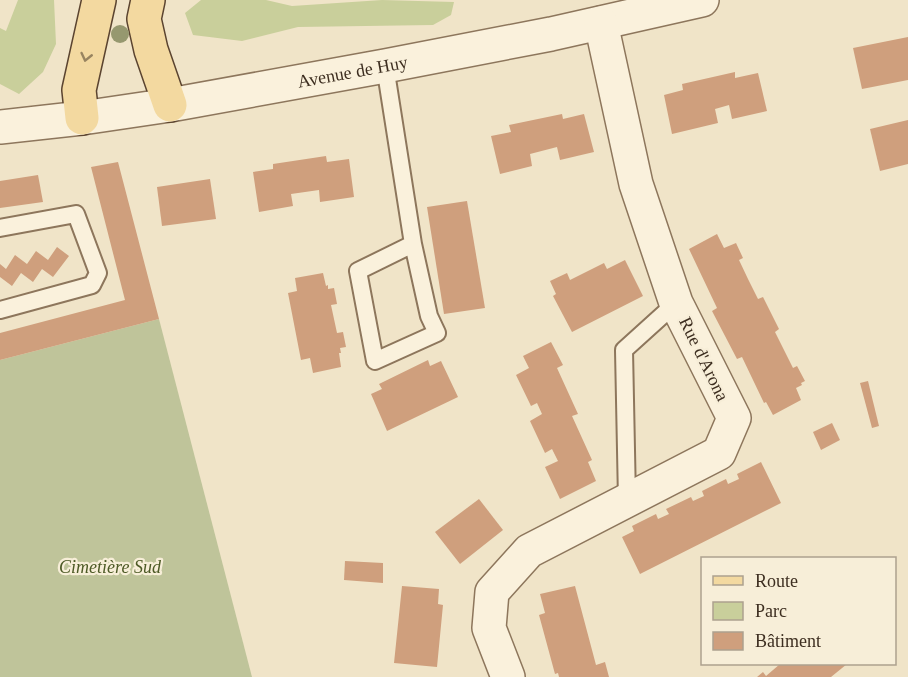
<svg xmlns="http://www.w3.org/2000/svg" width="908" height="677" font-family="Georgia,serif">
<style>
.green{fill:#c9cf9b}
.cemetery{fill:#bfc49a}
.building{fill:#cf9f7d}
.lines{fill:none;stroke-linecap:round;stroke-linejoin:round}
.lane-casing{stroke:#8d765c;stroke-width:20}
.street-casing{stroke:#8d765c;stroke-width:36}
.primary-casing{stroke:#5b4430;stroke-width:36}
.lane{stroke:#faf1dc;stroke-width:16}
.street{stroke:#faf1dc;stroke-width:33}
.primary{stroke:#f3d9a0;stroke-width:33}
.tree{fill:#96986f}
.oneway{stroke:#988460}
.labels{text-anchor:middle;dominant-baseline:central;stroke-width:4.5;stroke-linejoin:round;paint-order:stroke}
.street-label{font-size:18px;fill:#3d2e20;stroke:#f7eed8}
.park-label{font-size:18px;font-style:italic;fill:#4d5a26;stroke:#f7eed8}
</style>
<rect width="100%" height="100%" fill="#f0e4c8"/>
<g class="green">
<path d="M 18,0 L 54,0 L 56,44 L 43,72 L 19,94 L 0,84 L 0,28 L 6,31 Z"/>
<path d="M 201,0 L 266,0 L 292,6 L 382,0 L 454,2 L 451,15 L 433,25 L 298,27 L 242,41 L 193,35 L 185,13 Z"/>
</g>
<path class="cemetery" d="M 159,319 L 252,677 L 0,677 L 0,360 Z"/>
<g class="building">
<path d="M 908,37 L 908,80 L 862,89 L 853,48 Z"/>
<path d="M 735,72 L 735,78 L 758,73 L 767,111 L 732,119 L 729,105 L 715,109 L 718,123 L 672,134 L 664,95 L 683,90 L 682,84 Z"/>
<path d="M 562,114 L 563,119 L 584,114 L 594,152 L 560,160 L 557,147 L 530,154 L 532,166 L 500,174 L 491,136 L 511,132 L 509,125 Z"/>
<path d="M 908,120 L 908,164 L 880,171 L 870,129 Z"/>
<path d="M 326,156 L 327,162 L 349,159 L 354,197 L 320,202 L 319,190 L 291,194 L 293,206 L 259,212 L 253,172 L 273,169 L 273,164 Z"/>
<path d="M 118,162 L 159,319 L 0,360 L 0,333 L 125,300 L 91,167 Z"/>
<path d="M 38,175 L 43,202 L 0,208 L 0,181 Z"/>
<path d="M 210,179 L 216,219 L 162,226 L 157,187 Z"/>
<path d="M 467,201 L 485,308 L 444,314 L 427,207 Z"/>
<path d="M 717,234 L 724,248 L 736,243 L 743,258 L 739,260 L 748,279 L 758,299 L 763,297 L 779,329 L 775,332 L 793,368 L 797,366 L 805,381 L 801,383 L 802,385 L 796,388 L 801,400 L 773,415 L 766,402 L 764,403 L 742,357 L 737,359 L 712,311 L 717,308 L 689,249 Z"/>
<path d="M 57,247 L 69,256 L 53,277 L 42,269 L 33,282 L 21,273 L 12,286 L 0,277 L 0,264 L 6,269 L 15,255 L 27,264 L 36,251 L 48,260 Z"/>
<path d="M 625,260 L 643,296 L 572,332 L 553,296 L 556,294 L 550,281 L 567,273 L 570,280 L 604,263 L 607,269 Z"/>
<path d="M 323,273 L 326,286 L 328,285 L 328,289 L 334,288 L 337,304 L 331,305 L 337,333 L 343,332 L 346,347 L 340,348 L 341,353 L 339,353 L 341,367 L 313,373 L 310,358 L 301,360 L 288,293 L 297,291 L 295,278 Z"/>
<path d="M 551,342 L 563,365 L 557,368 L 578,414 L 572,416 L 592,460 L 588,462 L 596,481 L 560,499 L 545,467 L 558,461 L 552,449 L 545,453 L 530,421 L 542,414 L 537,403 L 531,406 L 516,375 L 529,368 L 523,356 Z"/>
<path d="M 428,360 L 430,366 L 441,361 L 458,397 L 387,431 L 371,394 L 382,389 L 379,384 Z"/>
<path d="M 868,381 L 879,426 L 872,428 L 860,383 Z"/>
<path d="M 832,423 L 840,440 L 821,450 L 813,432 Z"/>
<path d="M 761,462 L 781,503 L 640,574 L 622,537 L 634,531 L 632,526 L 656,514 L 658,519 L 669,514 L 666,509 L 691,497 L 693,501 L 704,496 L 702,491 L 726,479 L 728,484 L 739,479 L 737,474 Z"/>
<path d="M 479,499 L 503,530 L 460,564 L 435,532 Z"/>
<path d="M 345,561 L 383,563 L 383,583 L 344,580 Z"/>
<path d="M 402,586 L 439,589 L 438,604 L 443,605 L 437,667 L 394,663 Z"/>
<path d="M 575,586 L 596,665 L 605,662 L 609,677 L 559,677 L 558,673 L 555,674 L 539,615 L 545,613 L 540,594 Z"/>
<path d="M 780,664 L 847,664 L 831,677 L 757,677 L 763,672 L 766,676 Z"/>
</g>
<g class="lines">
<defs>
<g id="lane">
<path d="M 385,66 L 413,244 L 429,316 L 437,333 L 375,361 L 358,271 L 413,244"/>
<path d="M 0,228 L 76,214 L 98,273 L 92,285 L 0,310"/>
<path d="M 627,500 L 624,350 L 676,303"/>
</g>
<g id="street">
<path id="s1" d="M 0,127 L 82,118 L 170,105 L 385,66 L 551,34 L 702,0"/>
<path d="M 508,677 L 489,628 L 492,592 L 529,551 L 719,453 L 734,418 L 676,303 L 636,184 L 601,23"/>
</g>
<g id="primary">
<path d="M 148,0 L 144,19 L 151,50 L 170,105"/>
<path d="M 82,118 L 79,90 L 99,0"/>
</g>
</defs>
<use href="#lane" class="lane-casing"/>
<use href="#street" class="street-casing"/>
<use href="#primary" class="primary-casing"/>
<use href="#lane" class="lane"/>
<use href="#street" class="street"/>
<use href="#primary" class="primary"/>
</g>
<circle class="tree" cx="120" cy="34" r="9"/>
<defs><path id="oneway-chevron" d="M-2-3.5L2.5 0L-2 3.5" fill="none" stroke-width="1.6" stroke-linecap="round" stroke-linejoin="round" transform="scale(1.5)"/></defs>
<use class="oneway" href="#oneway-chevron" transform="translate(86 57) rotate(103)"/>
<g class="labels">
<g class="street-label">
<text stroke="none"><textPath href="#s1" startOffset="357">Avenue de Huy</textPath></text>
<text transform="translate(704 359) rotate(64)">Rue d'Arona</text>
</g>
<g class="park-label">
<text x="110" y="567">Cimetière Sud</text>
</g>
</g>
<rect x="701" y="557" width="195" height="108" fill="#f7eed8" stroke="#ada18e" stroke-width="1.5"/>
<rect x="713" y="576" width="30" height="9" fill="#f3d9a0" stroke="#ada18e" stroke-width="1.5"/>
<text x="755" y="587" font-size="18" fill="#3d2e20">Route</text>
<rect x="713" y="602" width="30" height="18" fill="#c9cf9b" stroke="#ada18e" stroke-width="1.5"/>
<text x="755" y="617" font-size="18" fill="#3d2e20">Parc</text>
<rect x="713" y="632" width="30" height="18" fill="#cf9f7d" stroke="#ada18e" stroke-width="1.5"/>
<text x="755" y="647" font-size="18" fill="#3d2e20">Bâtiment</text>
</svg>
